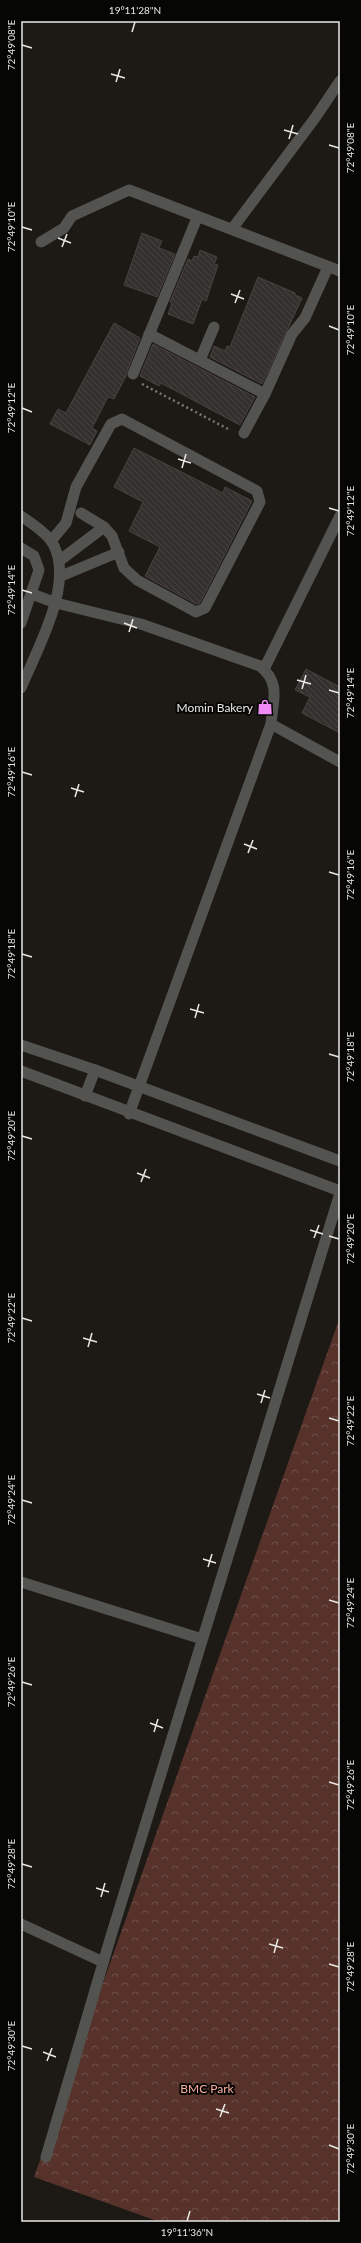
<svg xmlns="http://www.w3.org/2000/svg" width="361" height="2243" font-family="Lato,sans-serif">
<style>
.forest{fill:url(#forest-crowns)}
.building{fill:url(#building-back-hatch);stroke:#47423f}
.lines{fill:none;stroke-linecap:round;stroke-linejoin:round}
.path{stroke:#7b7975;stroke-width:2.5;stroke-dasharray:2 3;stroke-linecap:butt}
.service{stroke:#535350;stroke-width:11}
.minor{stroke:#535350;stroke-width:11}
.tertiary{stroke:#535350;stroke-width:11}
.ticks{fill:none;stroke:#e9e7e4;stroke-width:1.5}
.labels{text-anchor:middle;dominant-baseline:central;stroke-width:4;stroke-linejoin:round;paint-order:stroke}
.poi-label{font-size:12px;fill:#e9e7e4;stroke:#060605;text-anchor:end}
.park-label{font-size:12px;fill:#fcae9f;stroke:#060605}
.neatline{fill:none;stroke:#e9e7e4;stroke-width:1.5}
.ticks-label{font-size:10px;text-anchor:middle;fill:#e9e7e4}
</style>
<defs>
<pattern id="forest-crowns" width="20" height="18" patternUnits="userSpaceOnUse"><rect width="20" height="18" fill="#57322b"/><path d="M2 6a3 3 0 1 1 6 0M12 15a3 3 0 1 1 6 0" fill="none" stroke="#6f504a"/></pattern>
<pattern id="building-back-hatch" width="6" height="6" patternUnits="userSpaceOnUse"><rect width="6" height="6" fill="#34302d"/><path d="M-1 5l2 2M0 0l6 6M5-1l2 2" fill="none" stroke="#484441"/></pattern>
</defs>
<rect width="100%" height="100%" fill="#1d1a16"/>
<path class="forest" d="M 340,1317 L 340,2222 L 160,2222 L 34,2177 Z"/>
<g class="building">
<path d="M 142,233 L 162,241 L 159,248 L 175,254 L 157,297 L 124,285 Z"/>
<path d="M 200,250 L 217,257 L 214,264 L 218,265 L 206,301 L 202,299 L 193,324 L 168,314 L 172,303 L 170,302 L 188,259 L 192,261 L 194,256 L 198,257 Z"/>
<path d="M 258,277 L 295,293 L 295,295 L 302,298 L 262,384 L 210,357 L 214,346 L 225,351 L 227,346 L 230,347 Z"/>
<path d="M 114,323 L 140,338 L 127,371 L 126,376 L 114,399 L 108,397 L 92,428 L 97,431 L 90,445 L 50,424 L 58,409 L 66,413 Z"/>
<path d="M 153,344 L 255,397 L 240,425 L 161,383 L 159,386 L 140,376 Z"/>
<path d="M 134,448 L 223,493 L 225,487 L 252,501 L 200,603 L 196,604 L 145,576 L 160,547 L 129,531 L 143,502 L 114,487 Z"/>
<path d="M 306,669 L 340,687 L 340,733 L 302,713 L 310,697 L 295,690 Z"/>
</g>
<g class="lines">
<path class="path" d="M 142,384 L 230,430"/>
<g class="service">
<path d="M 21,1582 L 202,1639"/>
<path d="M 21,1924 L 103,1962"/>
<path d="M 46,2157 L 111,1936 L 340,1193"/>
</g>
<g class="minor">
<path d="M 232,229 L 315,118 L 340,81"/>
<path d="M 41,242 L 64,228 L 72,216 L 129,190 L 340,271"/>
<path d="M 149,334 L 265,394 L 292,334 L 305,318 L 328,267"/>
<path d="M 200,360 L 214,327"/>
<path d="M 133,374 L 197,218"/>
<path d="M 244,433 L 265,394"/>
<path d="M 51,541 L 66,523 L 76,487 L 111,424 L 122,419 L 257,491 L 260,502 L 205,608 L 196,612 L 137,580 L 124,568 L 112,536 L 104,527 L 81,513"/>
<path d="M 59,561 L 104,527"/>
<path d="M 61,576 L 119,552"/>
<path d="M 32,594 L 56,603 L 141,624 L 260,666 C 281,683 273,700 271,724"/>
<path d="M 264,669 L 340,516"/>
<path d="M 129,1114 L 271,724 L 340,762"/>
</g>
<g class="tertiary">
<path d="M 21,516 C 30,522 46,533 52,542 C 76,582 37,649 21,688"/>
<path d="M 21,548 L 34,556 L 39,570 L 21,623"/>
<path d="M 21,1045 L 95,1070 L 340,1161"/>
<path d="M 21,1071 L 340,1191"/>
<path d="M 85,1096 L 95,1070"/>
</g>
</g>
<path class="ticks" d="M 132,32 L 135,22M 22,45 L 32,48M 111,74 L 125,78M 116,82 L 120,69M 284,130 L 298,134M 289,139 L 293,125M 329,145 L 339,148M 22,227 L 32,230M 58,238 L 71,243M 62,247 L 67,234M 231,294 L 244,299M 235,303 L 240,290M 329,326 L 339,330M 22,408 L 32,412M 178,459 L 191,463M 182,468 L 186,454M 329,508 L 339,511M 22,590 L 32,593M 124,623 L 137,628M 129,632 L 133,619M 297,680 L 311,684M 302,689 L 306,675M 329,690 L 339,693M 22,772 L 32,775M 71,788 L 84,792M 75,797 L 79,784M 244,844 L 257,849M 248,853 L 253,840M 329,872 L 339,875M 22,954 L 32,957M 190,1009 L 204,1013M 195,1018 L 199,1004M 329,1054 L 339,1057M 22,1136 L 32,1139M 137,1173 L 150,1178M 141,1182 L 146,1169M 310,1230 L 323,1234M 329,1236 L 339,1239M 314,1238 L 319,1225M 22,1318 L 32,1321M 83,1338 L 97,1342M 88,1347 L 92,1333M 257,1394 L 270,1398M 261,1403 L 265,1390M 329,1418 L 339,1421M 22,1500 L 32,1503M 203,1559 L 216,1563M 208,1567 L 212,1554M 329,1600 L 339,1603M 22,1682 L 32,1685M 150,1723 L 163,1728M 154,1732 L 158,1719M 329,1782 L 339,1785M 22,1864 L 32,1867M 96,1888 L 109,1892M 101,1897 L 105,1883M 269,1944 L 283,1948M 274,1953 L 278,1939M 329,1964 L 339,1967M 22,2046 L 32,2049M 43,2052 L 56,2057M 47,2061 L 52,2048M 216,2109 L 229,2113M 220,2117 L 225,2104M 329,2145 L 339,2149M 187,2221 L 190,2211"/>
<defs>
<symbol id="shop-bare" viewBox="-9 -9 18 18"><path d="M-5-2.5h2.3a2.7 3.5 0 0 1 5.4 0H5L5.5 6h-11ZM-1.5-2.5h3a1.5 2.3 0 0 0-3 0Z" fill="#f08bf6" stroke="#060605" stroke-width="2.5" paint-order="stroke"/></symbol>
</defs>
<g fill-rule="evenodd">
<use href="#shop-bare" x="254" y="696" width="22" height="22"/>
</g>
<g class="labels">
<g class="poi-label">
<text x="253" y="707">Momin Bakery</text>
</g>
<g class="park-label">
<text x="207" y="2088">BMC Park</text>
</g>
</g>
<rect width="361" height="2243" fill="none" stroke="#060605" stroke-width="44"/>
<rect x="22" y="22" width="317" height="2199" class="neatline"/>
<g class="ticks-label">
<text x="135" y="14">19°11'28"N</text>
<text transform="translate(11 45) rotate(-90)" y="4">72°49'08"E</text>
<text transform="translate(350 148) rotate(-90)" y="4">72°49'08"E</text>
<text transform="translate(11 227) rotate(-90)" y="4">72°49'10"E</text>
<text transform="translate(350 330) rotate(-90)" y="4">72°49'10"E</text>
<text transform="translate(11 408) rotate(-90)" y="4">72°49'12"E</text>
<text transform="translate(350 511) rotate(-90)" y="4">72°49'12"E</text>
<text transform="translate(11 590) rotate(-90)" y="4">72°49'14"E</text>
<text transform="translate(350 693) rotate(-90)" y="4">72°49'14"E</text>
<text transform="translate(11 772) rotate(-90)" y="4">72°49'16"E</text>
<text transform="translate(350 875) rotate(-90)" y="4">72°49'16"E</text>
<text transform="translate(11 954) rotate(-90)" y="4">72°49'18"E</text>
<text transform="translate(350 1057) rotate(-90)" y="4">72°49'18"E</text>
<text transform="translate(11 1136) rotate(-90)" y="4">72°49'20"E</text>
<text transform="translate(350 1239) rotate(-90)" y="4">72°49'20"E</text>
<text transform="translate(11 1318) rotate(-90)" y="4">72°49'22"E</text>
<text transform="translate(350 1421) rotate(-90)" y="4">72°49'22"E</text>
<text transform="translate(11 1500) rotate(-90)" y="4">72°49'24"E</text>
<text transform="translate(350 1603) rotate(-90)" y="4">72°49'24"E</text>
<text transform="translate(11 1682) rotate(-90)" y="4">72°49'26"E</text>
<text transform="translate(350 1785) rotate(-90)" y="4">72°49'26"E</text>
<text transform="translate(11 1864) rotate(-90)" y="4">72°49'28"E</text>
<text transform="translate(350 1967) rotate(-90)" y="4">72°49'28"E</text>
<text transform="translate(11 2046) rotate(-90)" y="4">72°49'30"E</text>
<text transform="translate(350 2149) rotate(-90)" y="4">72°49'30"E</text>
<text x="187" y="2236">19°11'36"N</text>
</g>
</svg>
